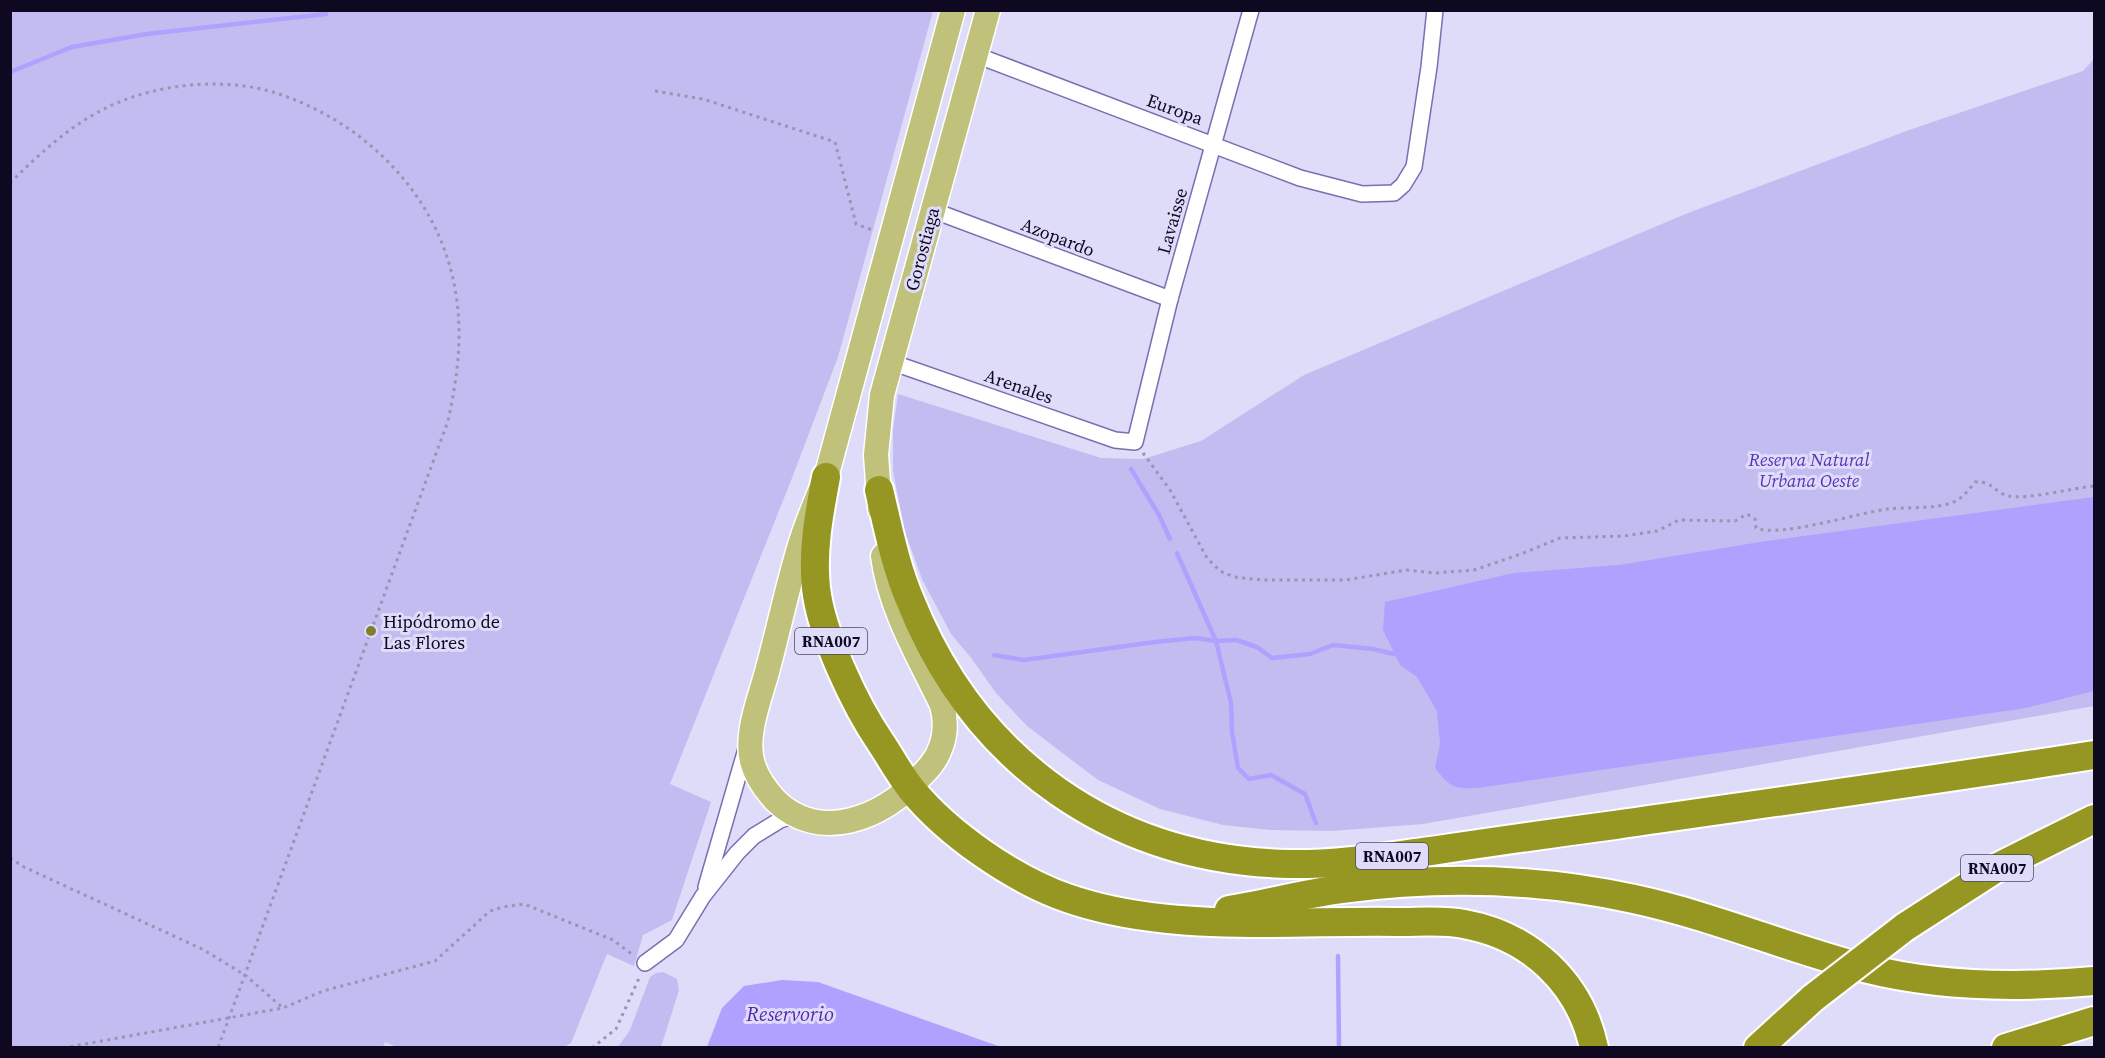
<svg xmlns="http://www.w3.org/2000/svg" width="2105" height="1058" font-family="'Source Serif 4',serif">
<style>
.green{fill:#c2bcf1}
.water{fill:#b0a1fe}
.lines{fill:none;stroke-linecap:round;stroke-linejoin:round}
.stream{stroke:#b0a1fe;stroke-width:4.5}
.street-casing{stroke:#796fb1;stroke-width:18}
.primary-casing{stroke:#fff;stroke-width:27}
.highway-casing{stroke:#fff;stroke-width:32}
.path{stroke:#9995b1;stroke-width:3;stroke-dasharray:3 4.5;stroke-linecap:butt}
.street{stroke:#fff;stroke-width:15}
.primary{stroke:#c0c17b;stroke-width:24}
.highway{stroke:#969723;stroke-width:28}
.highway-bridge-casing{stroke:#fff;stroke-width:32;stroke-linecap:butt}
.highway-bridge{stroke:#969723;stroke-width:28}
.poi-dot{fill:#7f8029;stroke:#dfdcfa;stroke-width:2}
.labels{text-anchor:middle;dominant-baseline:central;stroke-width:6;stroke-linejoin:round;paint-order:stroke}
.shield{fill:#dfdcfa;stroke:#4d4862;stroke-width:1.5}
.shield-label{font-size:16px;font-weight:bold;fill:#0e0821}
.street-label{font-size:18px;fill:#0e0821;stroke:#dfdcfa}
.park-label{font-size:18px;font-style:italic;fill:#5a31b6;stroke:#dfdcfa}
.poi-label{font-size:18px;fill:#0e0821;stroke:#dfdcfa;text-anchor:start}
.water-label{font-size:20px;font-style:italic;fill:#5328ad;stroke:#dfdcfa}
</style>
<rect width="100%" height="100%" fill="#dfdcfa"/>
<g class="green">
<path d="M 10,11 L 933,11 L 838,357 L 792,478 L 670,784 L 711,802 L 672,920 L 643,935 L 634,966 L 607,954 L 571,1043 L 564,1047 L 399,1048 L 385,1042 L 383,1048 L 11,1047 Z"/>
<path d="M 2094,59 L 2094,706 L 1423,824 L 1332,831 L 1270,830 L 1223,825 L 1160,809 L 1098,780 L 1027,726 L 996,693 L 972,659 L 951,634 L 922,579 L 905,532 L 893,471 L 893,430 L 898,394 L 1101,458 L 1143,459 L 1201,441 L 1304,375 L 1688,213 L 1909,130 L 2083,71 Z"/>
<path d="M 663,972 L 677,979 L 679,990 L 661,1047 L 618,1047 L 630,1030 L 650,977 L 656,973 Z"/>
</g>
<g class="water">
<path d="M 2094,497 L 2094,691 L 2026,708 L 1478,788 C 1453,789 1450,787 1435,768 L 1440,744 L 1437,711 L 1417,677 L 1400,665 L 1383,630 L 1385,602 L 1514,573 L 1619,565 L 1760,542 Z"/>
<path d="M 782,980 L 818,982 L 1001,1047 L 707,1047 L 722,1008 L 744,986 Z"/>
</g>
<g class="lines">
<g class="stream">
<path d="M 10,72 L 72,47 L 147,34 L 326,14"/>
<path d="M 1131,469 L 1159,515 L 1170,539"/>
<path d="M 1177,553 L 1216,641 L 1231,703 L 1232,732 L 1238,768 L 1249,779 L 1271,775 L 1305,794 L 1316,823"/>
<path d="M 994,655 L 1024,660 L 1155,642 L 1195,638 L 1216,641 L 1236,640 L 1257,647 L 1272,658 L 1310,654 L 1333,645 L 1373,649 L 1394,654"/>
<path d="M 1338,956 L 1339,1048"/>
</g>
<defs>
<g id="street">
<path d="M 976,55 L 1300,178 L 1362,194 L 1394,193 L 1403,185 L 1414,167 L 1429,67 L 1435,10"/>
<path d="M 932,210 L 1170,299"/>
<path d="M 891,362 L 1115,440 L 1135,442 L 1170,299 L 1251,10"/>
<path d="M 706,887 L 746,749"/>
<path d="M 645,963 L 676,940 L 703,896 L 737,853 L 754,836 L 780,820 L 796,815"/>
</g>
<g id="primary">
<path d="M 880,509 L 876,455 L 882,395 L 988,10"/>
<path d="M 883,556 C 890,609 919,657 942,705 C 946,720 946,735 940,749 C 936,761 927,770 919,778 C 883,818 819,844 775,800 C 765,789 756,777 752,761 C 745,732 761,696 768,668 C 779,627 788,585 800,545 C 807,522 817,499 826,477 L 953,10"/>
</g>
<g id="highway">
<path d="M 826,477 C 819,514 812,550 816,588 C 821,633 855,705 881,743 C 891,758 900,775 912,790 C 948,834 1013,879 1067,898 C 1130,920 1201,923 1267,923 C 1312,923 1357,921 1402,922 C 1422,922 1444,920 1464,924 C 1530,936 1580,982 1594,1048"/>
<path d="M 879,490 C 888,527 895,565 910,600 C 975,763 1114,860 1289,864 C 1337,865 1384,857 1431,851 C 1492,842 1554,833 1615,825 C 1775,802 1935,780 2094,755"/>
<path d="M 1229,910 C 1266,904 1303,894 1341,889 C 1438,876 1538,878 1634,899 C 1713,916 1787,948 1864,968 C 1939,987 2018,988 2094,981"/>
<path d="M 1905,927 L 1998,867 L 2094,819"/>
<path d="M 1758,1048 L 1813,998"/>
<path d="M 2006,1048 L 2094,1021"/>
</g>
</defs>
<use href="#street" class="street-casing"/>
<use href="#primary" class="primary-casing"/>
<use href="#highway" class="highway-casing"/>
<g class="path">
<path d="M 655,91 L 703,99 L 835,142 L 856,224 L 872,230"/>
<path d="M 10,183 C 46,147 86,111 136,96 C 179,82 235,79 279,94 C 369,124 442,200 456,295 C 463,338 457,379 448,421 L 218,1048"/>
<path d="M 1143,453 L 1170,490 L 1207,558 L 1220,571 L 1234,577 L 1262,580 L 1346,580 L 1406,570 L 1435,573 L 1474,570 L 1521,554 L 1560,538 L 1624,536 L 1657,531 L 1679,520 L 1735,521 L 1747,514 L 1755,519 L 1756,528 C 1779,538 1858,513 1887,509 C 1906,507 1934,509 1951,503 C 1962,499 1968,491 1975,482 C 1994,481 1994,493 2009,496 C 2026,500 2073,488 2094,486"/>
<path d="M 10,858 L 24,867 L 202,949 L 245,975 L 283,1008"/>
<path d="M 63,1048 L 283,1008 L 323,991 L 435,961 L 490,911 L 503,907 L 524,904 L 613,940 L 633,955"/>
<path d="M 592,1048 L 616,1029 L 640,976"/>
</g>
<use href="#street" class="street"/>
<use href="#primary" class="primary"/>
<use href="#highway" class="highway"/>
<defs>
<path id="highway-bridge" d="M 1813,998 L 1905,927"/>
</defs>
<use href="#highway-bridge" class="highway-bridge-casing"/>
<use href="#highway-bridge" class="highway-bridge"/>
</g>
<circle class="poi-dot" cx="371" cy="631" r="6"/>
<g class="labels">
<g class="shield">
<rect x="795" y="628" width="72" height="26" rx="4.5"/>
<rect x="1356" y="843" width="72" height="26" rx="4.5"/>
<rect x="1961" y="855" width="72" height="26" rx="4.5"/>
</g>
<g class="shield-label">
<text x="831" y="641">RNA007</text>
<text x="1392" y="856">RNA007</text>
<text x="1997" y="868">RNA007</text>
</g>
<g class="street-label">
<text transform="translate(1175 109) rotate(20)">Europa</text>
<text transform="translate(1172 221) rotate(-74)">Lavaisse</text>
<text transform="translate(1058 237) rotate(21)">Azopardo</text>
<text transform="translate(922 249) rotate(-75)">Gorostiaga</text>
<text transform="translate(1019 386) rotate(19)">Arenales</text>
</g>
<g class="park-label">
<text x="1809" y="459">Reserva Natural<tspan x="1809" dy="21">Urbana Oeste</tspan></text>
</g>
<g class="poi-label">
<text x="383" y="621">Hipódromo de<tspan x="383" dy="21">Las Flores</tspan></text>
</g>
<g class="water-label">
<text x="790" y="1014">Reservorio</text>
</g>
</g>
<rect width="2105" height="1058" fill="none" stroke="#0e0821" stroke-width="24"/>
</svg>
